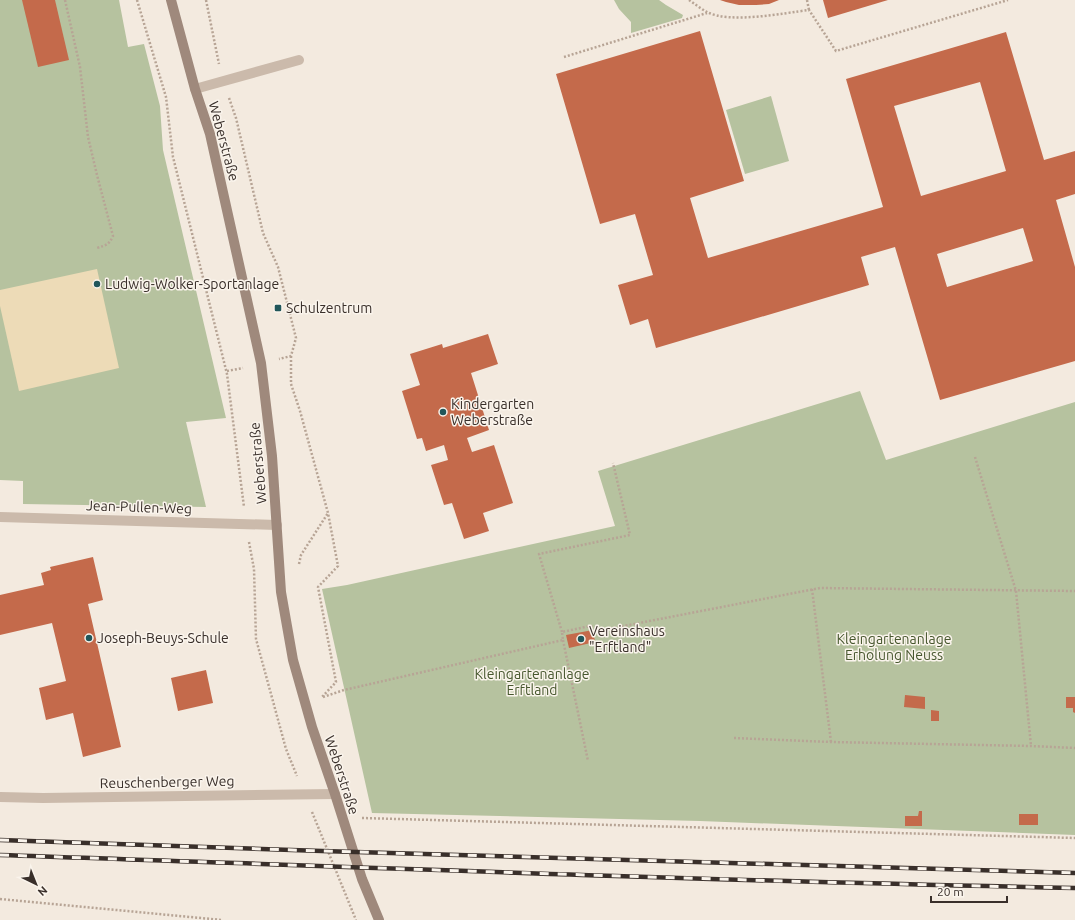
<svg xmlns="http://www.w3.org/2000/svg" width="1075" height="920" font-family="Ubuntu,sans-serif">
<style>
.green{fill:#b6c29f}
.sand{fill:#eddbb7}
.building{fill:#c46a4b;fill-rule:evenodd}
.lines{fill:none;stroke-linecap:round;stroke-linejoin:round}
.path{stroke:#b7a495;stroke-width:2.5;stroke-dasharray:2 2;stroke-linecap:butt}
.lane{stroke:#cbbaab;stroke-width:10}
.street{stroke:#cbbaab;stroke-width:10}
.secondary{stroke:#9f897c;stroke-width:10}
.rail-casing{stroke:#392f2a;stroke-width:4.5}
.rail{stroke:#faf4ec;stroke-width:3;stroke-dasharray:9;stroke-linecap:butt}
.poi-dot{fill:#20565a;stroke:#faf4ec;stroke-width:1.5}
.labels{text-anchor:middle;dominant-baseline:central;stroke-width:3;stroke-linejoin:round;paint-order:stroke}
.street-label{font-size:14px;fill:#392f2a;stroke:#faf4ec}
.poi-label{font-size:14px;fill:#392f2a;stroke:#faf4ec;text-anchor:start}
.park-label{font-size:14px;fill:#47572e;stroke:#faf4ec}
</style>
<rect width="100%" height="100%" fill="#f3eadf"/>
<g class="green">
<path d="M 0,0 L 119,0 L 128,47 L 144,44 L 160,106 L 163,150 L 226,418 L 186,422 L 206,507 L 23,504 L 23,481 L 0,480 Z"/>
<path d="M 614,0 L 659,0 L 666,5 L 683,15 L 682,18 L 631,33 L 631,22 L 619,9 Z"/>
<path d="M 771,96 L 789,161 L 745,174 L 726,110 Z"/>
<path d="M 860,391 L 886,460 L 1075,402 L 1075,835 L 700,821 L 372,813 L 322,589 L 347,585 L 615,526 L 598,471 Z"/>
</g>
<path class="sand" d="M 97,269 L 119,368 L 19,391 L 0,306 L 0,290 Z"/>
<g class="building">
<path d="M 22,0 L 55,0 L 69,60 L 38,67 Z"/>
<path d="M 720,0 L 779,0 L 769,4 L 756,5 L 739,5 L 726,2 Z"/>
<path d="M 823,0 L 888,0 L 828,18 Z"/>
<path d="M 700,31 L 744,181 L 690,198 L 708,258 L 883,207 L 846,79 L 1006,32 L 1044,160 L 1075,151 L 1075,194 L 1056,200 L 1075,267 L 1075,361 L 940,400 L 895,247 L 861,257 L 869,285 L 656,348 L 648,319 L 630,325 L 618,285 L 653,275 L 635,214 L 600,224 L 556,74 ZM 980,82 L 1006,171 L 921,196 L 894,106 ZM 1023,228 L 1033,261 L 947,287 L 937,254 Z"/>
<path d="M 488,334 L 498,364 L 471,373 L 489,430 L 467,438 L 472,452 L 494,445 L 513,503 L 483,513 L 489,531 L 464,539 L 452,503 L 444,505 L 431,465 L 448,460 L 444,445 L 426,451 L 422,438 L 417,439 L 402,391 L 420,385 L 410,354 L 442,344 L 443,348 Z"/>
<path d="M 93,557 L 103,600 L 88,604 L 121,747 L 83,757 L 73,713 L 46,720 L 39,688 L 66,681 L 52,623 L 0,635 L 0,595 L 44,585 L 41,573 L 51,570 L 50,567 Z"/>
<path d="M 593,630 L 595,642 L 569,648 L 566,635 Z"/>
<path d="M 206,670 L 213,703 L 178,711 L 171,678 Z"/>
<path d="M 905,695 L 925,697 L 925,709 L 904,707 Z"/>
<path d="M 1066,697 L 1075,697 L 1075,713 L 1073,712 L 1073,708 L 1066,708 Z"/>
<path d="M 931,710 L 939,711 L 939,721 L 931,721 Z"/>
<path d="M 919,811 L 922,811 L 922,826 L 905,826 L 905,816 L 918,816 Z"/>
<rect x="1019" y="814" width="19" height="11"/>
</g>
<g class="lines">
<g class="path">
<path d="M 65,0 L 80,67 L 88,137 L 97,175 L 113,236 C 109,245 106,245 97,248"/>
<path d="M 137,0 L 166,97 L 173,157 L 227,374 L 244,507"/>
<path d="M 206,0 L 219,64"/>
<path d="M 689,0 C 695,4 701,9 707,12 C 730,24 784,13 809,10 L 836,51 L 1008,0"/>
<path d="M 807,0 L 809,10"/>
<path d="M 564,57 L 707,13"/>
<path d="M 229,98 L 236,118 L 263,233 L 278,267 L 296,338 L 291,356 L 279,359"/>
<path d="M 291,356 L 291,384 L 300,411 L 328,513 L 338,566 L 318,587 L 336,682 L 322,697"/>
<path d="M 227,371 L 243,368"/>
<path d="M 975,457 L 1016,591 L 1031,746"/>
<path d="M 249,542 L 254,569 L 256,639 L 286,749 L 297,776"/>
<path d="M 299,564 L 301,555 L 328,513"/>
<path d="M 812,589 L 831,742"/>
<path d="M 562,632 L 539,554 L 630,535 L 613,463"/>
<path d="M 563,640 L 588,761"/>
<path d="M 323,697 L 344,690 L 563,640 L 562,632 L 590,626 L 603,630 L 820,588 L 1075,591"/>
<path d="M 734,738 L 831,742 L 1031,746 L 1075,748"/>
<path d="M 312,812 L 356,920"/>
<path d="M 362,818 L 1075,838"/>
<path d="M 0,899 L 222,920"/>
</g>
<g class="lane">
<path d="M 195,89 L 299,60"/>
<path d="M 0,797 L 43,798 L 335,794"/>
</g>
<path class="street" d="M 0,517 L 277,525"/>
<path class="secondary" d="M 171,0 L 195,89 L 210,134 L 261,363 L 272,456 L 281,592 L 293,660 L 312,727 L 335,794 L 362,879 L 379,920"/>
<defs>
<g id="rail">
<path d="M 0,840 L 322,851 L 1075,873"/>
<path d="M 0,855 C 358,867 717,881 1075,888"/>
</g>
</defs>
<use href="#rail" class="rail-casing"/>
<use href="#rail" class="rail"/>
</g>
<g class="poi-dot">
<circle cx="97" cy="284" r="4"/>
<rect x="274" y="304" width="8" height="8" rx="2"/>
<circle cx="443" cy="412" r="4"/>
<circle cx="89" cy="638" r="4"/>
<circle cx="581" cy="639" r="4"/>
</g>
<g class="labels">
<g class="street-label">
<text transform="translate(224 141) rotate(75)">Weberstraße</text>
<text transform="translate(258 463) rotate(-95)">Weberstraße</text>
<text transform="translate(139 507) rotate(2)">Jean-Pullen-Weg</text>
<text transform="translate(342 775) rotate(72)">Weberstraße</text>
<text transform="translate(167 782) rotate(-1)">Reuschenberger Weg</text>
</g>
<g class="poi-label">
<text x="105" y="284">Ludwig-Wolker-Sportanlage</text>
<text x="286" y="308">Schulzentrum</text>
<text x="451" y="404">Kindergarten<tspan x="451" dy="16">Weberstraße</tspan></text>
<text x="589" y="631">Vereinshaus<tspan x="589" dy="16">"Erftland"</tspan></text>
<text x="97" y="638">Joseph-Beuys-Schule</text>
</g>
<g class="park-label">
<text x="894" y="639">Kleingartenanlage<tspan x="894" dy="16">Erholung Neuss</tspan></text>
<text x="532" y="674">Kleingartenanlage<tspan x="532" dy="16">Erftland</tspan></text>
</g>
</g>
<g transform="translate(36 884) rotate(137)" stroke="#faf4ec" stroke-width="3" paint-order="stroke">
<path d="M0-3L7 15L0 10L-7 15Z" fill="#392f2a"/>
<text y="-6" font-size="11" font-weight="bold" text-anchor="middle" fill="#392f2a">N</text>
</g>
<path d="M931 896v6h76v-6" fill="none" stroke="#392f2a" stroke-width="2"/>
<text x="937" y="896" font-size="12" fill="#392f2a" stroke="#faf4ec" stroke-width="3" paint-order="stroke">20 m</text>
</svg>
